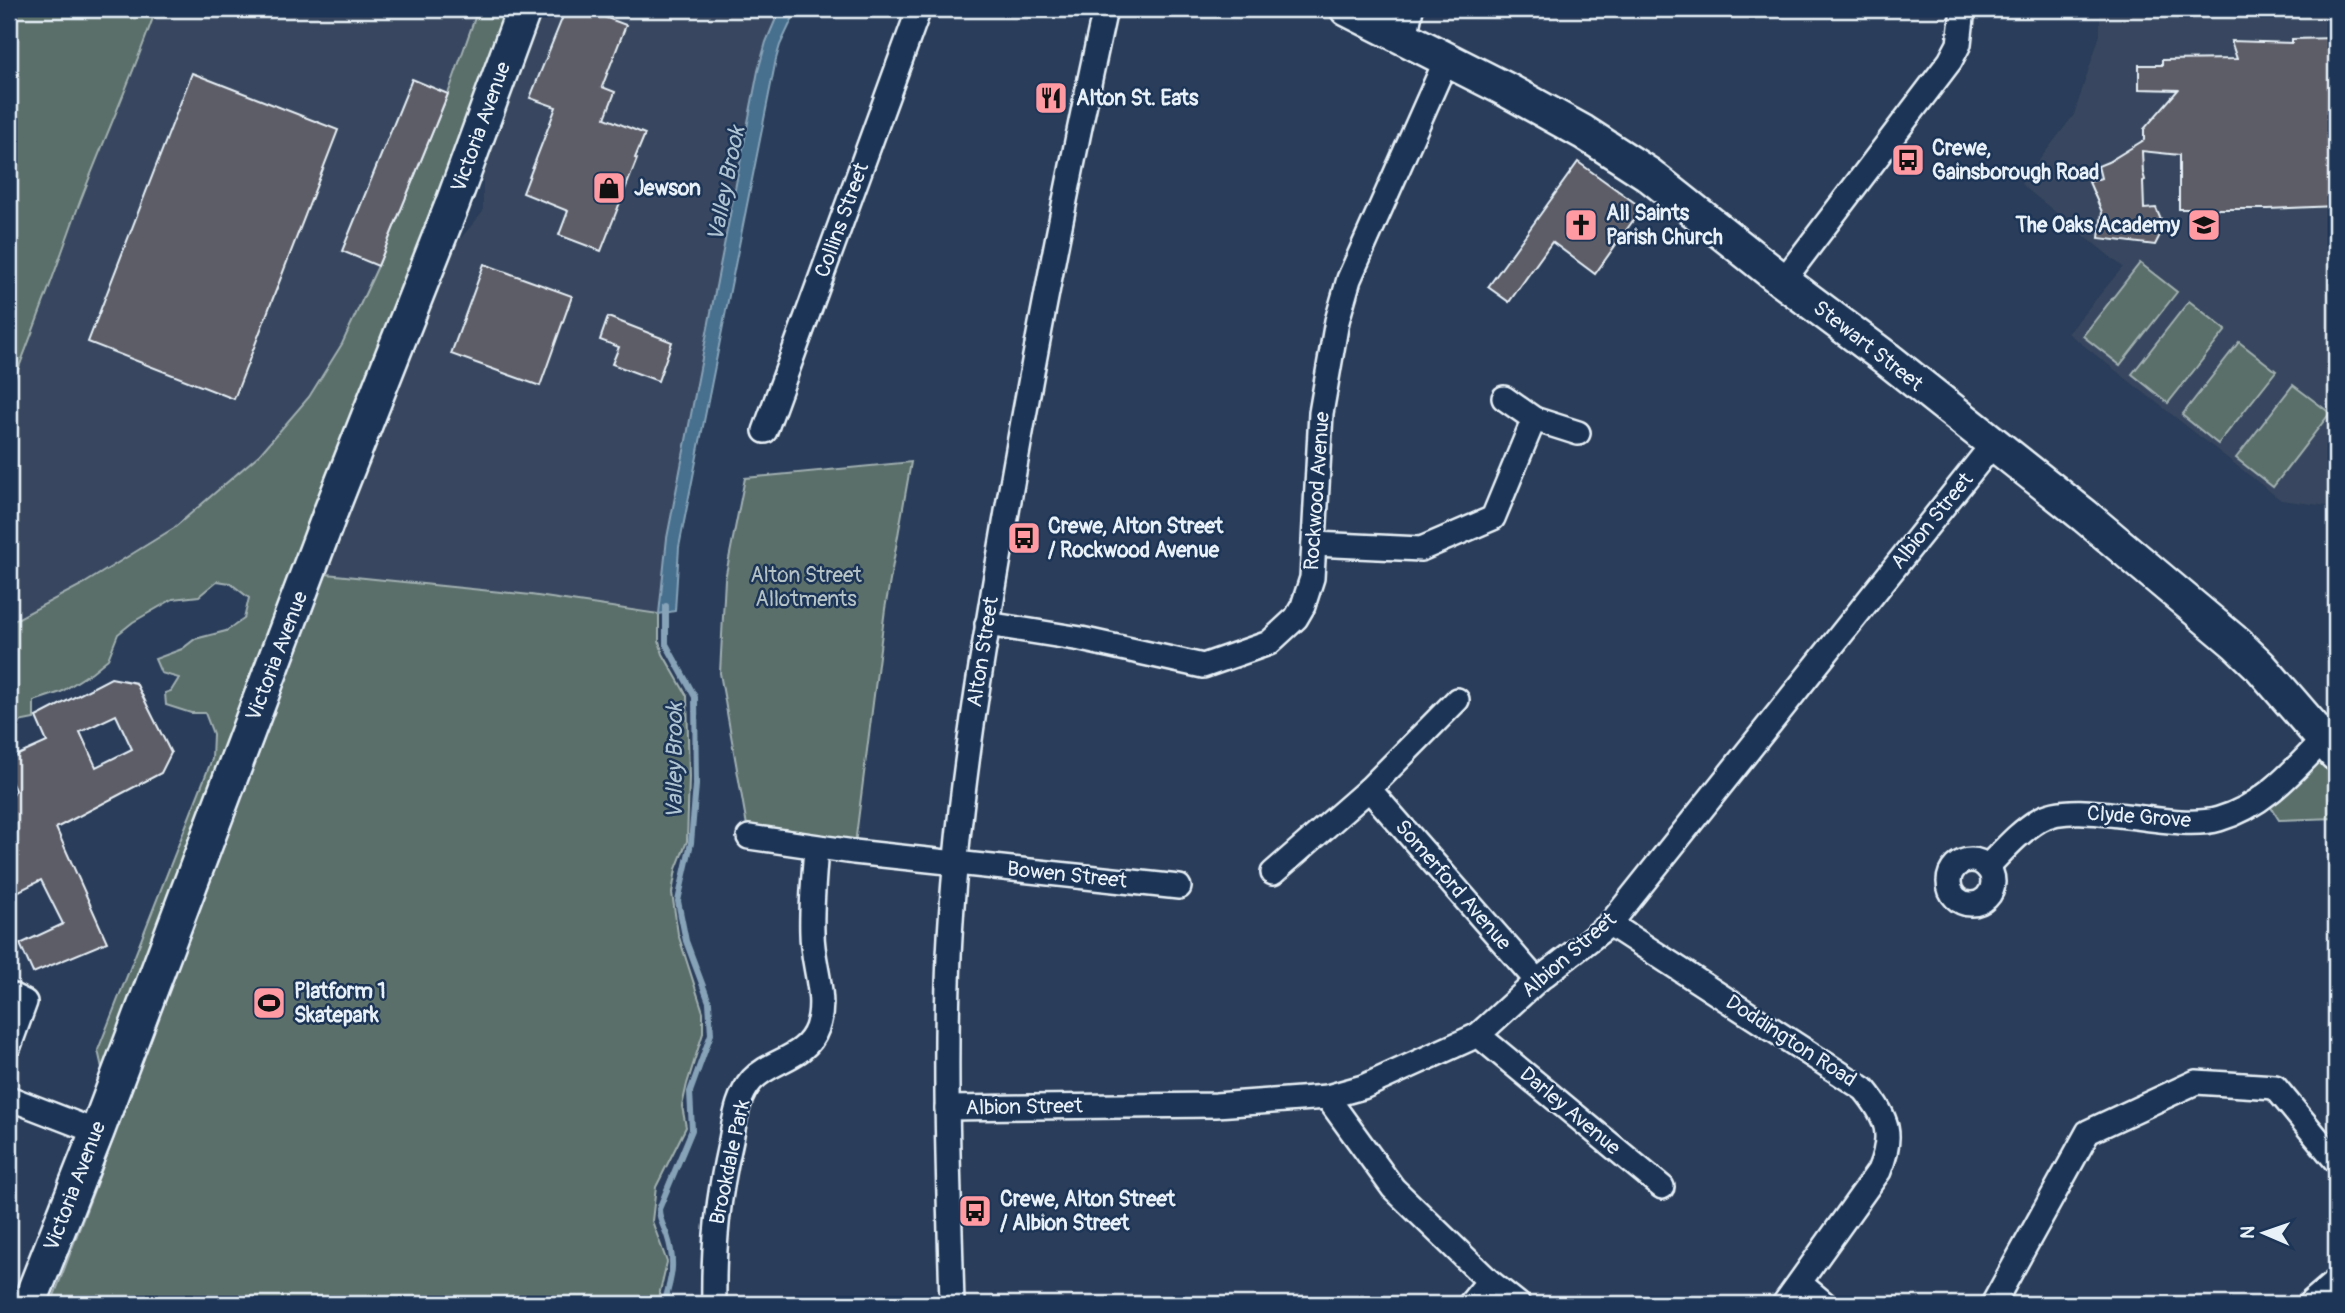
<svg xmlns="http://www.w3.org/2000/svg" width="2345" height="1313" font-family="Pangolin,sans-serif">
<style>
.built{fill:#39475e}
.green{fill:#5a6e6a;stroke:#a1b0b1;stroke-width:2}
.water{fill:#466f8e;stroke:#87a3b8;stroke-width:2}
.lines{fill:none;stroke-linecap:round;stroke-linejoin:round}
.stream{stroke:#87a3b8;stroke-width:6}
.building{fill:#5d5d67;stroke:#e8f1f8;stroke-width:2;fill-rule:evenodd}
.street-casing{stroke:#e8f1f8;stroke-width:28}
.secondary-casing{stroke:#e8f1f8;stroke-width:38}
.street{stroke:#1d3557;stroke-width:23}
.secondary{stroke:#1d3557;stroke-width:33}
.labels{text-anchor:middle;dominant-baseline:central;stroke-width:5;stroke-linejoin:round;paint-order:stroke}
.poi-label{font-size:21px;font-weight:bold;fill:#e8f1f8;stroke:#1d3557;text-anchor:start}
.street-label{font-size:21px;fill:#e8f1f8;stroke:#1d3557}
.park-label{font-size:21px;fill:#b6c3c6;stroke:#1d3557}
.water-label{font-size:23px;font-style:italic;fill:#afc4d3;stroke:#1d3557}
</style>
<rect width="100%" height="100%" fill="#2a3d5a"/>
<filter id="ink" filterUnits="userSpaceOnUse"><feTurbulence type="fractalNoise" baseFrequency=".0143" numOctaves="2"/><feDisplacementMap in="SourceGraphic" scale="14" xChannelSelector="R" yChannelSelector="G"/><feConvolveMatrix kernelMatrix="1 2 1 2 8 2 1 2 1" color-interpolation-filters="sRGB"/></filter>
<g filter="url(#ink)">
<g class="built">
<path d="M 156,9 L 478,9 L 448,94 L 378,266 L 342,344 L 309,397 L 260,454 L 174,528 L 85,583 L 9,623 L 9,392 L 39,317 L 78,208 L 143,45 Z"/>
<path d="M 542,9 L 780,9 L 766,42 L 758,71 L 667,538 L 659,614 L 531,595 L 326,574 L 450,251 L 483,212 L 483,165 Z"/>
<path d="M 2100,9 L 2336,9 L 2336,507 L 2281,500 L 2068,333 L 2123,267 L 2021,184 L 2074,115 L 2100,35 Z"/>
</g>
<g class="green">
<path d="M 9,9 L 156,9 C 133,76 103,141 78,207 C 56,269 34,331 9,392 Z"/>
<path d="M 478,9 L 514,9 L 324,501 L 315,504 L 318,523 L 109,1074 L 102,1068 L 98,1050 L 212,759 L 213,734 L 205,713 L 191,713 L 166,705 L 165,693 L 171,691 L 179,678 L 161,673 L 155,659 L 182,649 L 195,639 L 226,631 L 244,619 L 249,598 L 230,583 L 217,581 L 199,596 L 173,599 L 133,622 L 118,634 L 108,659 L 92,672 L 61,692 L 34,701 L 34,719 L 14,723 L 9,717 L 9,623 L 85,583 L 174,528 L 260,454 L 309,397 L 342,344 L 378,266 L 448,94 Z"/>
<path d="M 2140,263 L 2177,292 L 2120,365 L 2083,336 Z"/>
<path d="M 2189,301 L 2226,330 L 2168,403 L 2132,374 Z"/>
<path d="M 2239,342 L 2276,371 L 2218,444 L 2182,415 Z"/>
<path d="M 2293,385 L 2330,413 L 2273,487 L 2236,458 Z"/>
<path d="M 911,462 L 885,609 L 854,852 L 749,837 L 720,673 L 725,579 L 745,478 Z"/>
<path d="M 326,574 L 531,595 L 659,614 L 659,641 L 663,654 L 687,696 L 689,777 L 687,841 L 676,869 L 672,893 L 678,934 L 703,1012 L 703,1033 L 687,1084 L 682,1106 L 686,1127 L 656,1187 L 652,1221 L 667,1262 L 657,1304 L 51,1304 Z"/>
<path d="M 2319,745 L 2336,766 L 2336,818 L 2279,820 L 2265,798 Z"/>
</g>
<path class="water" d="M 780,9 L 797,9 L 780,45 L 776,59 L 679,547 L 675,611 L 659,614 L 667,538 L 758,71 L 766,42 Z"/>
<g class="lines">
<path class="stream" d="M 664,1304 C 672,1277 676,1262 667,1235 C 663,1225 659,1219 659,1209 L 692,1130 L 690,1092 L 711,1034 L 709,1002 L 686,941 L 678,901 L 691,843 L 696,785 L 695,697 L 666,644 L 666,606"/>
</g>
<g class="building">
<path d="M 566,9 L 583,9 L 626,25 L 602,87 L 615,92 L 605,118 L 645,134 L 635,158 L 637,159 L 601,251 L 559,235 L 568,211 L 523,193 L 556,107 L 530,98 Z"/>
<path d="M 2336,38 L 2336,206 L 2268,209 L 2179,209 L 2179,155 L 2142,151 L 2143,173 L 2145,180 L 2143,181 L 2144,209 L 2156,208 L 2161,220 L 2161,233 L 2155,245 L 2099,238 L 2102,212 L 2089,182 L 2101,178 L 2098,166 L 2108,162 L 2144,140 L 2144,129 L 2178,90 L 2139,89 L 2139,65 L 2162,65 L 2162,60 L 2237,59 L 2231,41 L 2292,43 L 2292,39 Z"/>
<path d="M 192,73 L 338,130 L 234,399 L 88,342 Z"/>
<path d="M 412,79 L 448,94 L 378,266 L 342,251 Z"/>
<path d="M 1578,162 L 1642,208 L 1595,274 L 1552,242 L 1509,302 L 1488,287 Z"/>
<path d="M 484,264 L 572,296 L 540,386 L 451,354 Z"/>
<path d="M 608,317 L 672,342 L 658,381 L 612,364 L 619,347 L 600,340 Z"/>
<path d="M 111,678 L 136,683 L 171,753 L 161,773 L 56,828 L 107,942 L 33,973 L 20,944 L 63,924 L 41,880 L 9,896 L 9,805 L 15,790 L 9,777 L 9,759 L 47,742 L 36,717 ZM 116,715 L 132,749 L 96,767 L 80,732 Z"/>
</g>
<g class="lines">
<defs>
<g id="street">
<path d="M 1405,38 L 1411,9"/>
<path d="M 1783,281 L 1950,61 L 1959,44 L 1963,9"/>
<path d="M 1504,398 L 1534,419 L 1578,433"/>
<path d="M 765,431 L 919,9"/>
<path d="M 1314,544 L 1421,549 L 1493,518 L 1534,419"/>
<path d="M 987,624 L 1081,639 L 1203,666 L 1269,643 L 1296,618 L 1303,606 L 1312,578 L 1321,413 L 1337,321 L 1349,279 L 1447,58"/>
<path d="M 1369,789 L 1537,981"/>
<path d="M 749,837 L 854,852 L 1179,887"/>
<circle cx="1971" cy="882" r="22"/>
<path d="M 1987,867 C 2003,851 2019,832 2039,820 C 2076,796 2172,833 2219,819 C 2264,806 2293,771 2324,739"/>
<path d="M 1273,873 L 1369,789 L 1457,700"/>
<path d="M 1610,924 L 1864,1089 C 1888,1118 1894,1135 1879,1171 L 1784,1304"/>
<path d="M 9,994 L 25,1002 L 9,1046"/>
<path d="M 1478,1035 L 1662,1187"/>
<path d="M 1327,1097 L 1393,1188 L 1489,1281 L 1518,1304"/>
<path d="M 9,1098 L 97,1132"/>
<path d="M 947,1108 L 1216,1105 L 1327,1097 L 1363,1087 L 1478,1035 L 1537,981 L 1610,924 L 1993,444"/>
<path d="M 1801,1284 L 1825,1304"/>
<path d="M 714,1304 C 713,1245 718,1197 731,1140 C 735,1119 737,1097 752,1080 C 772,1059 806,1059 817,1028 C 828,997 812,965 812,933 C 811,905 814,876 816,848"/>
<path d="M 952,1304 C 949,1188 944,1072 949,956 C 956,804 982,655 1008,506 C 1037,339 1069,174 1105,9"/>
<path d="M 1470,1304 L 1489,1281"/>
<path d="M 1993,1304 L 2088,1132 L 2196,1082 L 2275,1087 L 2336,1161"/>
<path d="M 2309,1304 L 2336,1281"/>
</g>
<g id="secondary">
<path d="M 1347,9 L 1507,90 L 1583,132 L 1648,174 L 1783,281 L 1886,358 L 2085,516 L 2236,643 L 2260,666 L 2336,754"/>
<path d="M 29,1304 L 97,1132 L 331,511 L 452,205 L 524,9"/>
</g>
</defs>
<use href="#street" class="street-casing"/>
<use href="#secondary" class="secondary-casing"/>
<use href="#street" class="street"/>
<use href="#secondary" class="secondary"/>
</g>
</g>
<defs>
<symbol id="restaurant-square" viewBox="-11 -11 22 22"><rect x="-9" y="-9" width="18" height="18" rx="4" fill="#ff9aa2" stroke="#1d3557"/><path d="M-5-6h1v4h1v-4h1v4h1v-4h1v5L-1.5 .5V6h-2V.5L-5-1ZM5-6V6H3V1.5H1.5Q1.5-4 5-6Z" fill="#111"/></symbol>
<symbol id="bus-square" viewBox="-11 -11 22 22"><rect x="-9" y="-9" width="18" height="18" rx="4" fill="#ff9aa2" stroke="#1d3557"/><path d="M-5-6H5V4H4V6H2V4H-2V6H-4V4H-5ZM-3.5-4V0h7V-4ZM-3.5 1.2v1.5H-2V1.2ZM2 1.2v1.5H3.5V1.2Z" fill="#111"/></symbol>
<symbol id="shop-square" viewBox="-11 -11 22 22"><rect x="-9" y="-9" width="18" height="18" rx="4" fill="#ff9aa2" stroke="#1d3557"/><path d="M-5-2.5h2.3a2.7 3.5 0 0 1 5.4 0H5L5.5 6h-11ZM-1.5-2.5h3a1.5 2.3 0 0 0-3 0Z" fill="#111"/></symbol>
<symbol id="church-square" viewBox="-11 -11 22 22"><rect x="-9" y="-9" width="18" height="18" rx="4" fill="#ff9aa2" stroke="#1d3557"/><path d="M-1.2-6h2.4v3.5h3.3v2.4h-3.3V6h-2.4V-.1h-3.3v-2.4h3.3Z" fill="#111"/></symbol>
<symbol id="school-square" viewBox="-11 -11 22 22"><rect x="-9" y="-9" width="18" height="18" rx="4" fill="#ff9aa2" stroke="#1d3557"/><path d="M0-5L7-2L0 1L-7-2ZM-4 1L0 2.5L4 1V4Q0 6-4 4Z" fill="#111"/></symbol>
<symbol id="stadium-square" viewBox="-11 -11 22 22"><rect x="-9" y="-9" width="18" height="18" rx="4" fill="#ff9aa2" stroke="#1d3557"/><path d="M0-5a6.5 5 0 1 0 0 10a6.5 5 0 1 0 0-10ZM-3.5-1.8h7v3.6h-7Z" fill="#111"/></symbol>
</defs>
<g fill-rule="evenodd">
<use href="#restaurant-square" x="1032" y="79" width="38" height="38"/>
<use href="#bus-square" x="1889" y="141" width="38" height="38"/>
<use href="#shop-square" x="590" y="169" width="38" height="38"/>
<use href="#church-square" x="1562" y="206" width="38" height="38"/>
<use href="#school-square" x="2185" y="206" width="38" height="38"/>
<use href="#bus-square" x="1005" y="519" width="38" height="38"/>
<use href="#stadium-square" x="250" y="984" width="38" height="38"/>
<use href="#bus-square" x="956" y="1192" width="38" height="38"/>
</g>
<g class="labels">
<g class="poi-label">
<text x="1076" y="98">Alton St. Eats</text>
<text x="1932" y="148">Crewe,<tspan x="1932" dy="24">Gainsborough Road</tspan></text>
<text x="634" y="188">Jewson</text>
<text x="1606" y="213">All Saints<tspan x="1606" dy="24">Parish Church</tspan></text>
<text x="2180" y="225" text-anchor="end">The Oaks Academy</text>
<text x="1048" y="526">Crewe, Alton Street<tspan x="1048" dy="24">/ Rockwood Avenue</tspan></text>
<text x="294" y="991">Platform 1<tspan x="294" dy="24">Skatepark</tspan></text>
<text x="1000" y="1199">Crewe, Alton Street<tspan x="1000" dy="24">/ Albion Street</tspan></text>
</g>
<g class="street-label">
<text transform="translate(481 127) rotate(-70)">Victoria Avenue</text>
<text transform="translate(842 220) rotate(-70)">Collins Street</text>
<text transform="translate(1868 346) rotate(38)">Stewart Street</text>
<text transform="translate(1317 491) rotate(-86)">Rockwood Avenue</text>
<text transform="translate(1932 521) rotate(-51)">Albion Street</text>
<text transform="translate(983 652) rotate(-81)">Alton Street</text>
<text transform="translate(277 656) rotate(-69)">Victoria Avenue</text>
<text transform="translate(2139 817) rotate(4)">Clyde Grove</text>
<text transform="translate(1067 875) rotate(6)">Bowen Street</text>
<text transform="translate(1453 885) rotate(49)">Somerford Avenue</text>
<text transform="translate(1569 955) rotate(-41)">Albion Street</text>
<text transform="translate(1791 1041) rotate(33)">Doddington Road</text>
<text transform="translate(1024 1107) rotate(-1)">Albion Street</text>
<text transform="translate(1570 1111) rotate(40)">Darley Avenue</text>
<text transform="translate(730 1162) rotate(-78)">Brookdale Park</text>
<text transform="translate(75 1186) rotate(-69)">Victoria Avenue</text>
</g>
<g class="park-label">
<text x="806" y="575">Alton Street<tspan x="806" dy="24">Allotments</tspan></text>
</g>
<g class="water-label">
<text transform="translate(726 184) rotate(-79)">Valley Brook</text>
<text transform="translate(674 761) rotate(-90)">Valley Brook</text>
</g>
</g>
<rect width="2345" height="1313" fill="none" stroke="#1d3557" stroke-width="35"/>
<rect x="18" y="18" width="2310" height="1278" fill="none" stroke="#e8f1f8" stroke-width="2.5" filter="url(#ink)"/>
<g transform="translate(2264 1233) rotate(272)" stroke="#1d3557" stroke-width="5" paint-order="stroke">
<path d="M0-5L12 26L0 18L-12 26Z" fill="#e8f1f8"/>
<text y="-10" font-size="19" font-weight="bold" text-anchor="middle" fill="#e8f1f8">N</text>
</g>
</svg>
